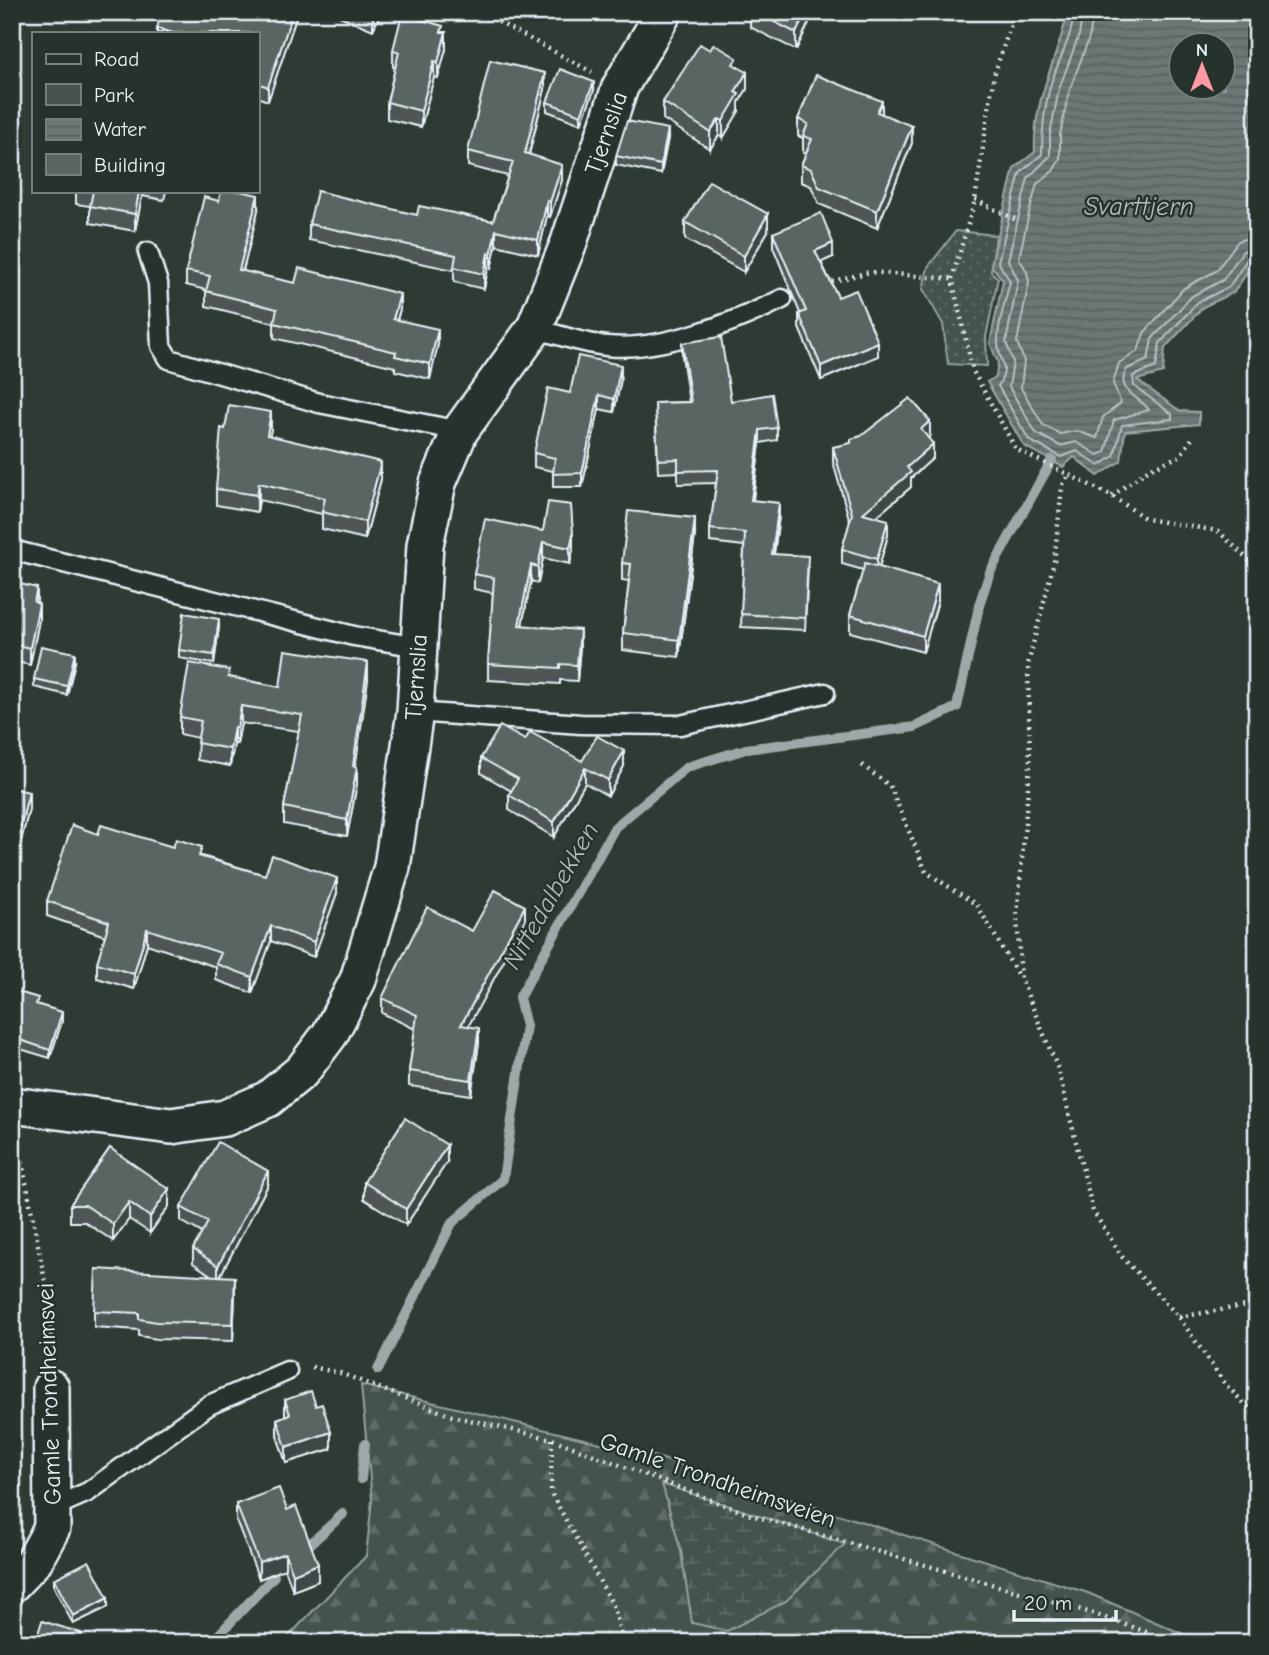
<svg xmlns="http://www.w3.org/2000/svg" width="1269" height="1655" font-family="'Comic Neue',sans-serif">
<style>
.green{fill:url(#green-dots);stroke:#96a2a3;stroke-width:2}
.forest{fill:url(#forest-firs);stroke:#96a2a3;stroke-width:2;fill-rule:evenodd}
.wetland{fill:url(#wetland-marsh);stroke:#96a2a3;stroke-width:2}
.water{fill:url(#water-rules);stroke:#9da8a9;stroke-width:2;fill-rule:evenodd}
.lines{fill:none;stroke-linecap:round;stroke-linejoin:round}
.shore{stroke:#b6c0c4;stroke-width:2}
.stream{stroke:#9da8a9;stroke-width:10}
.service-casing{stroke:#e8f1f8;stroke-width:23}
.minor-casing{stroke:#e8f1f8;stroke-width:40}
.path{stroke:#e8f1f8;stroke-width:4.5;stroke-dasharray:2 5;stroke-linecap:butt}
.service{stroke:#26332d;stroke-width:18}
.minor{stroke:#26332d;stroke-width:35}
.wall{fill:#4d5755;stroke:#e8f1f8;stroke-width:2}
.shaded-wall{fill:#3e4745;stroke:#e8f1f8;stroke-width:2}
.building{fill:#596563;stroke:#e8f1f8;stroke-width:2}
.labels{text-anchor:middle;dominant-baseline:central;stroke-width:5;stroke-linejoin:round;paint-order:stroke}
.street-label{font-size:24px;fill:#e8f1f8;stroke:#26332d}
.water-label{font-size:26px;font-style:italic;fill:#b0babd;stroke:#26332d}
</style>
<defs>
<pattern id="green-dots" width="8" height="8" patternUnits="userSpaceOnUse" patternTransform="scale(1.75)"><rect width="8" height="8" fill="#45524e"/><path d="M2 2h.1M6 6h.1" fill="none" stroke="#606b68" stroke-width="1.8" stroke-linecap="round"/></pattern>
<pattern id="forest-firs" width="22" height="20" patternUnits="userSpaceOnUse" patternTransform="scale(1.75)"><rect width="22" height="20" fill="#45524e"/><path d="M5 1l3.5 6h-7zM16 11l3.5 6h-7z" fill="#606b68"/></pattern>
<pattern id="wetland-marsh" width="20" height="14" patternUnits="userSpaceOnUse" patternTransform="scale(1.75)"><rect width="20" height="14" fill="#45524e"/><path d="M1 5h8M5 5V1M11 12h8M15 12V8" fill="none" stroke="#606b68"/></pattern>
<pattern id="water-rules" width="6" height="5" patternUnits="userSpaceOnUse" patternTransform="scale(1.75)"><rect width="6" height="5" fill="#6b7775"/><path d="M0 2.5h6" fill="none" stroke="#586060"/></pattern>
</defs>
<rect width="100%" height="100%" fill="#2e3b35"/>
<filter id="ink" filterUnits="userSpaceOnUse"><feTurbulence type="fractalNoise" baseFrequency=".0143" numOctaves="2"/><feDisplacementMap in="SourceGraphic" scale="14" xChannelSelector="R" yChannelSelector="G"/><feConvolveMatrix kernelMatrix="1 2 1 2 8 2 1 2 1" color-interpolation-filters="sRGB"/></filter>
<g filter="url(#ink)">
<path class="green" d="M 956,231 L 996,235 L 991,272 L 998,278 L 986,337 L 987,366 L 948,364 L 943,324 L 923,289 L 928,267 Z"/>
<path class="forest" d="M 361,1385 L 650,1455 L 1088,1593 L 1183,1634 L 1226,1643 L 282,1643 L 366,1556 L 372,1500 ZM 663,1485 L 844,1544 L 681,1551 Z"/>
<path class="wetland" d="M 662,1484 L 845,1544 L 786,1601 L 727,1631 L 692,1623 L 681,1551 Z"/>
<path class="water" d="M 1068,12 L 1257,12 L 1257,258 L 1234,292 L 1203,307 L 1165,348 L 1163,373 L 1137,380 L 1180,411 L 1199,412 L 1199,424 L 1125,431 L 1121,461 L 1098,476 L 1074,457 L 1063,467 L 1024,446 L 987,382 L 996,377 L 998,363 L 990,343 L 1003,280 L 991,265 L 1014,168 L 1035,152 C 1032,102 1057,60 1068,12 ZM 1182,46 L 1224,46 L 1224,88 L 1182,88 Z"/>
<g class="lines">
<g class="shore">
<path d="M 1074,12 C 1072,39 1057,62 1050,87 C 1044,109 1042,131 1042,154 L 1020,173 L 998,262 L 1010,281 C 1006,300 997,324 998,344 C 999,362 1011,366 998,386 L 1029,440 L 1061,457 L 1077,451 L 1099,466 L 1114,456 L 1122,425 L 1172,419 L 1172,414 L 1134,386 L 1133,376 L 1156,367 L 1160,343 L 1198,302 L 1229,287 L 1248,258 L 1257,255"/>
<path d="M 1083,12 L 1079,35 L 1059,89 L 1050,134 L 1050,156 L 1028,178 L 1008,260 L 1018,280 L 1006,342 L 1013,362 L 1009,387 L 1036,433 L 1060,446 L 1076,442 L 1098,455 L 1105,452 L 1114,420 L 1149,410 C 1140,396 1114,392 1127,369 L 1148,360 L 1152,339 L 1192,296 L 1223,280 L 1243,251 L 1257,246"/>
<path d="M 1094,12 L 1089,38 L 1069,92 L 1060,135 L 1060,159 L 1053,171 L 1037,184 L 1029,213 L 1019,258 L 1027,272 L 1029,282 L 1017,342 L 1024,361 L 1021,388 L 1043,425 L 1060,434 L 1077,431 L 1097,438 L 1103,417 L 1121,403 L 1113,383 L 1119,363 L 1138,351 L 1144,333 L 1184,288 L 1216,271 L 1238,241 L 1257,236"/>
</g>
<g class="stream">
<path d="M 378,1370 L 452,1223 L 503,1179 L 526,1026 L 519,998 L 615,827 L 687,767 L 746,749 L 915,727 L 957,707 L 980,602 L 990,572 L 1052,460"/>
<path d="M 361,1479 L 365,1444"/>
<path d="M 308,1546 L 343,1514"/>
<path d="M 211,1643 L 274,1576"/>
</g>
<defs>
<g id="service">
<path d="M 148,252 L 158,283 L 161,346 L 169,359 L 319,403 L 460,431"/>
<path d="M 534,329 C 558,334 583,344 607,346 C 659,352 736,322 782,299"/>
<path d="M 12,550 L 354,636 L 418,647"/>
<path d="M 415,712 L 581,724 L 680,725 L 825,693"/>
<path d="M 54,1507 L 88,1492 L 209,1405 L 287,1371"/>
</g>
<g id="minor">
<path d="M 12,1105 L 171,1126 L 225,1118 L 268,1099 L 302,1071 L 330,1034 L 358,980 L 392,867 L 415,712 L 425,545 L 438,483 L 460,431 L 534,329 L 569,242 L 620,87 L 664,12"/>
<path d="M 12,1584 L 34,1561 L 52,1528 L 51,1388"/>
</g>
</defs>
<use href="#service" class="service-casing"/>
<use href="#minor" class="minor-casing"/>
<g class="path">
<path d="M 480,12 L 592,72"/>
<path d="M 1015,12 L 994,75 L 975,200 L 952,279 L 973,371 L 1016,449 L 1112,496 L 1146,519 L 1218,531 L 1257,568"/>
<path d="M 975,200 L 1019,221"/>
<path d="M 825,283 L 870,272 L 952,279"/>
<path d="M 1067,477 L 1062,487 L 1054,562 L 1028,664 L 1030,765 L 1017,917 L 1021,979 L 1058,1069 L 1093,1211 L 1123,1258 L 1179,1317 L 1225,1384 L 1257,1416"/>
<path d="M 1112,496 L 1149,469 L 1180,456 L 1194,436"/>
<path d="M 862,765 L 890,786 L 926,872 L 977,905 L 1019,977"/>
<path d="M 18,1141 L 50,1307 L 51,1356"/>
<path d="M 1179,1317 L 1257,1304"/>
<path d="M 312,1367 L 340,1373 L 452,1416 L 552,1439 L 748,1514 L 1085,1611 L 1179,1643"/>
<path d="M 552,1439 L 551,1493 L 614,1607 L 623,1643"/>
</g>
<use href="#service" class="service"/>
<use href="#minor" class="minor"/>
</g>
<g class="wall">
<path d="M 298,12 L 268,101 L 257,97 L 257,33 L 157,33 L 157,28 Z"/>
<path d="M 330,12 L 381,12 L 373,30 Z"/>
<path d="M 750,12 L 814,12 L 796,50 L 750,27 Z"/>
<path d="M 443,32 L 446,49 L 438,78 L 434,77 L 421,127 L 387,119 L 387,102 L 395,68 L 393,67 L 393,50 Z"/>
<path d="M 737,66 L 747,89 L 739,102 L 739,111 L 723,138 L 719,135 L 710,149 L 663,119 L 663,102 Z"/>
<path d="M 545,89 L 529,155 L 562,180 L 550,217 L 547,216 L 538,255 L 496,245 L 491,269 L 488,268 L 484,289 L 454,282 L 454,270 L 309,240 L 309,224 L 417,215 L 493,221 L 508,176 L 468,166 L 468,151 Z"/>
<path d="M 594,90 L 581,124 L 547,111 L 547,102 Z"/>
<path d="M 882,114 L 912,143 L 877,228 L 819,204 L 811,186 L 801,182 L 801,165 L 806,154 L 803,153 L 803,138 L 798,136 L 798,119 Z"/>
<path d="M 668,138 L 661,174 L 616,165 L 616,156 Z"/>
<path d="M 76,191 L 166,191 L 164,200 L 142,196 L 135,231 L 90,223 L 90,206 L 76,204 Z"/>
<path d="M 258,210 L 243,271 L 400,309 L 397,320 L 438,344 L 430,379 L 395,371 L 395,367 L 274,338 L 274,323 L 206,306 L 206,290 L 186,285 L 186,271 Z"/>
<path d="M 685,222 L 768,231 L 744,272 L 685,239 Z"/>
<path d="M 773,233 L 833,257 L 821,262 L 838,297 L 878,356 L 821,380 L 799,328 L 799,314 L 800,313 L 773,247 Z"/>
<path d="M 682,343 L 731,401 L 777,428 L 777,440 L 760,443 L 753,500 L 779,516 L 774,554 L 808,568 L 805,630 L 741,627 L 744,546 L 710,542 L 710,529 L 716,483 L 678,484 L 678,472 L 658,473 L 655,403 L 689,402 L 682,356 Z"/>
<path d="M 621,379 L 614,412 L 599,409 L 582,487 L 553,487 L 553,471 L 534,467 L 534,453 L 570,393 Z"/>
<path d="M 225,429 L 271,429 L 269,436 L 381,479 L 365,539 L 322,529 L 322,514 L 259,500 L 257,512 L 216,505 L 216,489 Z"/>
<path d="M 930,436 L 928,438 L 933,458 L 911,478 L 911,487 L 876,517 L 888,535 L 879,567 L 938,601 L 923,652 L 850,632 L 850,615 L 863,570 L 842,564 L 842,549 L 850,522 L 833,462 L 833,447 Z"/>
<path d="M 543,531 L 573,549 L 570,564 L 543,558 L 538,583 L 531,581 L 522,625 L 580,646 L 577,681 L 560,680 L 560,684 L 488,680 L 488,664 L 493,593 L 474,589 L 474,574 Z"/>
<path d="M 695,535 L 679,657 L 623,650 L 623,633 L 629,581 L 622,580 L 622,563 Z"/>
<path d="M 12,582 L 37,603 L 39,620 L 30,665 L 12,661 Z"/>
<path d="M 219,627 L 214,664 L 179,658 L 179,650 Z"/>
<path d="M 75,662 L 67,695 L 34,687 L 34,679 Z"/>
<path d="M 229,677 L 280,687 L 368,679 L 355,767 L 357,784 L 347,836 L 284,824 L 284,807 L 299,731 L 241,723 L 237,744 L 234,744 L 230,766 L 197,760 L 198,738 L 180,734 L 180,717 Z"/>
<path d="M 525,740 L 582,761 L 624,766 L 608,796 L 585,783 L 554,837 L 509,810 L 509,795 L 511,791 L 481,773 L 481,758 Z"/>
<path d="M 12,788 L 29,809 L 17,857 L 12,856 Z"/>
<path d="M 98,834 L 202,856 L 265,875 L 337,893 L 314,957 L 271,941 L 252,993 L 216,980 L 216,967 L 147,944 L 134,989 L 97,978 L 97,963 L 105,936 L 47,916 L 47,901 Z"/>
<path d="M 525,921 L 468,1026 L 479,1043 L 471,1095 L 409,1086 L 409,1071 L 415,1029 L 382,1013 L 382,998 L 472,931 Z"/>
<path d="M 12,990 L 38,1005 L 62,1021 L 50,1058 L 17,1048 L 17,1040 L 12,1039 Z"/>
<path d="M 110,1148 L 169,1206 L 150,1233 L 129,1219 L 113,1241 L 85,1222 L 70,1222 L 70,1205 Z"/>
<path d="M 447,1162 L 406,1225 L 364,1199 L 364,1182 Z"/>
<path d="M 268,1185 L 220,1276 L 235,1294 L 233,1341 L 157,1339 L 139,1336 L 139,1330 L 94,1327 L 94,1311 L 212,1276 L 193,1263 L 193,1249 L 202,1233 L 181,1221 L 181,1207 Z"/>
<path d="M 285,1400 L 331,1449 L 286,1463 L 277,1436 L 277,1419 L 285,1416 Z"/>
<path d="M 236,1504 L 287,1510 L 318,1581 L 293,1591 L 285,1569 L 259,1579 L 236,1520 Z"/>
<path d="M 54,1579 L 108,1607 L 73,1624 L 54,1587 Z"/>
</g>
<g class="shaded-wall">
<path d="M 293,12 L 298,12 L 268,101 L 268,87 Z"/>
<path d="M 375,12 L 381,12 L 373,30 L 373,16 Z"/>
<path d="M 806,12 L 814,12 L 796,50 L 796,33 Z"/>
<path d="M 446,32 L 446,49 L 438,78 L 438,62 Z"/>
<path d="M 434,61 L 434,77 L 421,127 L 421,111 Z"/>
<path d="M 747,72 L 747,89 L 739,102 L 739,111 L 723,138 L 723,121 L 735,92 Z"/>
<path d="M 545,73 L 545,89 L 525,169 L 525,153 Z"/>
<path d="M 594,82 L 594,90 L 581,124 L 581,115 Z"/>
<path d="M 882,101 L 882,118 L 877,112 Z"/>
<path d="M 719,119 L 719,135 L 710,149 L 710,132 Z"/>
<path d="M 912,126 L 912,143 L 877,228 L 877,211 Z"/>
<path d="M 668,129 L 668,138 L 661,174 L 661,165 Z"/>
<path d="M 562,165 L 562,180 L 550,217 L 550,202 Z"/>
<path d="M 139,191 L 142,191 L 142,196 L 135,231 L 135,214 Z"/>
<path d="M 258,195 L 258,210 L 239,285 L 239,270 Z"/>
<path d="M 547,201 L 547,216 L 538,255 L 538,240 Z"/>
<path d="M 768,214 L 768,231 L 744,272 L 744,256 Z"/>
<path d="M 496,230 L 496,245 L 491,269 L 491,254 Z"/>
<path d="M 833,243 L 833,257 L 815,265 L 815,251 Z"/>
<path d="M 488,253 L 488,268 L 484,289 L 484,274 Z"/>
<path d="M 400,294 L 400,309 L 393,334 L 393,319 Z"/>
<path d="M 438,329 L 438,344 L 430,379 L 430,364 Z"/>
<path d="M 878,342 L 878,356 L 821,380 L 821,366 Z"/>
<path d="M 621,365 L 621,379 L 614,412 L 614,399 Z"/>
<path d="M 599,395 L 599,409 L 582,487 L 582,473 Z"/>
<path d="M 271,412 L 271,429 L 267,452 L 267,435 Z"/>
<path d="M 930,421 L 930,436 L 921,444 L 921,429 Z"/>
<path d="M 760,430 L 760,443 L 751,513 L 751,500 Z"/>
<path d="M 933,444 L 933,458 L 911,478 L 911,487 L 863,528 L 863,513 L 907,467 Z"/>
<path d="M 381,462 L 381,479 L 365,539 L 365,522 Z"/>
<path d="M 259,483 L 259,500 L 257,512 L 257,495 Z"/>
<path d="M 779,503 L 779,516 L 772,567 L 772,554 Z"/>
<path d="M 695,518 L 695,535 L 679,657 L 679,640 Z"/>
<path d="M 888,520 L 888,535 L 877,574 L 877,559 Z"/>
<path d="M 573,534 L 573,549 L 570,564 L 570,548 Z"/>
<path d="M 543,542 L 543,558 L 538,583 L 538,567 Z"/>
<path d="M 531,565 L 531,581 L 519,640 L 519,625 Z"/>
<path d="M 938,584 L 938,601 L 923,652 L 923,636 Z"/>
<path d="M 37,588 L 37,605 L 34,602 Z"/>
<path d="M 39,604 L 39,620 L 30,665 L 30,648 Z"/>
<path d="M 219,619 L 219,627 L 214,664 L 214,655 Z"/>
<path d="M 580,630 L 580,646 L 577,681 L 577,665 Z"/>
<path d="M 75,653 L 75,662 L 67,695 L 67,686 Z"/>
<path d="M 368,662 L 368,679 L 353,783 L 353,766 Z"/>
<path d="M 241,706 L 241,723 L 237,744 L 237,728 Z"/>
<path d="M 234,727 L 234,744 L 230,766 L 230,749 Z"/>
<path d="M 624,751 L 624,766 L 608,796 L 608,780 Z"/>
<path d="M 357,767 L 357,784 L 347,836 L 347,820 Z"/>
<path d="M 585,768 L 585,783 L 554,837 L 554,822 Z"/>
<path d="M 29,792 L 29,809 L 17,857 L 17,840 Z"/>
<path d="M 337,878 L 337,893 L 314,957 L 314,942 Z"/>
<path d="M 525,906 L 525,921 L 461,1040 L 461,1025 Z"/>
<path d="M 271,926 L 271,941 L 252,993 L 252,977 Z"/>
<path d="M 147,929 L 147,944 L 134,989 L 134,974 Z"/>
<path d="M 62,1012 L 62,1021 L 50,1058 L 50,1050 Z"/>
<path d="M 479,1028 L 479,1043 L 471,1095 L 471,1080 Z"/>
<path d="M 447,1145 L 447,1162 L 406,1225 L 406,1209 Z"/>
<path d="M 268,1171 L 268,1185 L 218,1280 L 218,1266 Z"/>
<path d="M 169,1189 L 169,1206 L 150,1233 L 150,1217 Z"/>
<path d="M 129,1202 L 129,1219 L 113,1241 L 113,1224 Z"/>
<path d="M 235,1277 L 235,1294 L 233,1341 L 233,1324 Z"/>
<path d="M 331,1432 L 331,1449 L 286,1463 L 286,1447 Z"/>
<path d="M 285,1553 L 285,1569 L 259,1579 L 259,1562 Z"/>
<path d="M 318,1564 L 318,1581 L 293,1591 L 293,1574 Z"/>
<path d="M 108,1598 L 108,1607 L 73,1624 L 73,1616 Z"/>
</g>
<g class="building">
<path d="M 162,12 L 293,12 L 268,87 L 257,83 L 257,33 L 173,33 L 157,28 Z"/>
<path d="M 365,12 L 375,12 L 373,16 Z"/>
<path d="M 755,12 L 806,12 L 796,33 Z"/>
<path d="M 402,14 L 443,26 L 441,32 L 446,32 L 438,62 L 434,61 L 421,111 L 387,102 L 399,52 L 393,50 Z"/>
<path d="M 700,44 L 710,50 L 714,44 L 737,58 L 733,64 L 747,72 L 735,92 L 739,94 L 723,121 L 719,119 L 710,132 L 663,102 Z"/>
<path d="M 490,60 L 545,73 L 525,153 L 562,165 L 550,202 L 547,201 L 538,240 L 496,230 L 491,254 L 488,253 L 484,274 L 454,267 L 456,255 L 309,224 L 317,191 L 417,215 L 419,206 L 493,221 L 513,162 L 468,151 Z"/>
<path d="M 560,69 L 594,82 L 581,115 L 547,102 Z"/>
<path d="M 816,75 L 882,101 L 877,112 L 912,126 L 877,211 L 819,187 L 811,169 L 801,165 L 812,139 L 803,136 L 808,124 L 798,119 Z"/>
<path d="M 627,121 L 668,129 L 661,165 L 616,156 Z"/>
<path d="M 709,181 L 768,214 L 744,256 L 685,222 Z"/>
<path d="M 93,191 L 139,191 L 135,214 L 90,206 Z"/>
<path d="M 221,191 L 240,191 L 258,195 L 239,270 L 295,283 L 299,268 L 400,294 L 393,319 L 438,329 L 430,364 L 395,356 L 396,352 L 274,323 L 277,309 L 206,291 L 210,276 L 186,271 L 204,197 L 219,201 Z"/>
<path d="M 821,213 L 833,243 L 815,251 L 838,297 L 856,290 L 878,342 L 821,366 L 799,314 L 806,311 L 773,233 Z"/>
<path d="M 721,337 L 731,401 L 772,394 L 777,428 L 760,430 L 751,500 L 779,503 L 772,554 L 808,556 L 805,618 L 741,614 L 745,533 L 710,529 L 718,470 L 678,471 L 678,459 L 658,460 L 655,403 L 691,402 L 682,343 Z"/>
<path d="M 578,356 L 621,365 L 614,399 L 599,395 L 582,473 L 553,474 L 555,458 L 534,453 L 548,388 L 570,393 Z"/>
<path d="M 910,398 L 930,421 L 921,429 L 933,444 L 907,467 L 911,472 L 863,513 L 888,520 L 877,559 L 842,549 L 852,514 L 833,447 L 851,443 L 851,439 L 861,436 Z"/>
<path d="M 229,405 L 271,412 L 267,435 L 381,462 L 365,522 L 322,512 L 325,498 L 259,483 L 257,495 L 216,489 L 221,428 L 225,429 Z"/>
<path d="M 548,502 L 571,505 L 573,534 L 570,548 L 543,542 L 538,567 L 531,565 L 519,625 L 580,630 L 577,665 L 560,664 L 560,668 L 488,664 L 494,578 L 474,574 L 485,519 L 543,531 Z"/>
<path d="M 628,511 L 695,518 L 679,640 L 623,633 L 631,564 L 622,563 Z"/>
<path d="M 865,563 L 938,584 L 923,636 L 850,615 Z"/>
<path d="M 12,582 L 37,588 L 34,602 L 39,604 L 30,648 L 12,644 Z"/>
<path d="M 184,613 L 219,619 L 214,655 L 179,650 Z"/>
<path d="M 41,646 L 75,653 L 67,686 L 34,679 Z"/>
<path d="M 285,650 L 368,662 L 353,766 L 357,767 L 347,820 L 284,807 L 302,715 L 241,706 L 237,728 L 234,727 L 230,749 L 197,743 L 201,721 L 180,717 L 189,663 L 229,670 L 228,677 L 280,687 Z"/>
<path d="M 500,726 L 525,740 L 530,732 L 582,761 L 597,736 L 624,751 L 608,780 L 585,768 L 554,822 L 509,795 L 518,779 L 481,758 Z"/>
<path d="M 12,788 L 29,792 L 17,840 L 12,839 Z"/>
<path d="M 72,825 L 98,834 L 101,825 L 173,847 L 176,839 L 202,847 L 199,856 L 265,875 L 272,855 L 337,878 L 314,942 L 271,926 L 252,977 L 216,964 L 221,953 L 147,929 L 134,974 L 97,963 L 109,922 L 47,901 Z"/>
<path d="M 495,890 L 525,906 L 461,1025 L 479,1028 L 471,1080 L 409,1071 L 417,1015 L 382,998 L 427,907 L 472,931 Z"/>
<path d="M 12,990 L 38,998 L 36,1004 L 62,1012 L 50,1050 L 17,1039 L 19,1032 L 12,1030 Z"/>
<path d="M 405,1118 L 447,1145 L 406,1209 L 364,1182 Z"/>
<path d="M 218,1142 L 268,1171 L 218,1266 L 193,1249 L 208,1222 L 181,1207 Z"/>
<path d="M 110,1148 L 169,1189 L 150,1217 L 129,1202 L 113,1224 L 85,1205 L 70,1205 Z"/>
<path d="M 96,1269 L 235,1277 L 233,1324 L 157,1322 L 139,1319 L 139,1313 L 94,1311 Z"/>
<path d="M 311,1391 L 316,1406 L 322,1404 L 331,1432 L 286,1447 L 277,1419 L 290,1414 L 285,1400 Z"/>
<path d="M 279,1488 L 287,1510 L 296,1506 L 318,1564 L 293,1574 L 285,1553 L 259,1562 L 236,1504 Z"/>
<path d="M 89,1561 L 108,1598 L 73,1616 L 54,1579 Z"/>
<path d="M 42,1621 L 81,1633 L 81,1643 L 35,1643 Z"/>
</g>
</g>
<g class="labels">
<g class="street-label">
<text transform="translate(606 133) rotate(-71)">Tjernslia</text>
<text transform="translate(416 677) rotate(-86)">Tjernslia</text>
<text transform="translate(49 1394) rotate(-92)">Gamle Trondheimsvei</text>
<text transform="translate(718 1480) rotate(19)">Gamle Trondheimsveien</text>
</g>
<g class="water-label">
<text x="1139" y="207">Svarttjern</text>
<text transform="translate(551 896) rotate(-60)">Nittedalbekken</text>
</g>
</g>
<rect width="1269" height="1655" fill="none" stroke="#26332d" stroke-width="42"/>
<rect x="21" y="21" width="1227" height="1613" fill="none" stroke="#e8f1f8" stroke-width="2.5" filter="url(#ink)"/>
<rect x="32" y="32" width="228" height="161" fill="#26332d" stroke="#747f7e" stroke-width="2"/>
<rect x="46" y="54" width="35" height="10" fill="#26332d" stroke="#747f7e" stroke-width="2"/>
<text x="94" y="66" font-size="21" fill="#e8f1f8">Road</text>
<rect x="46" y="84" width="35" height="21" fill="#45524e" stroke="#747f7e" stroke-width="2"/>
<text x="94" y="102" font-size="21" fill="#e8f1f8">Park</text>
<rect x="46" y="119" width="35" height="21" fill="url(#water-rules)" stroke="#747f7e" stroke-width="2"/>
<text x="94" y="136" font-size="21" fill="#e8f1f8">Water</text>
<rect x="46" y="154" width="35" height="21" fill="#596563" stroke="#747f7e" stroke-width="2"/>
<text x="94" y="172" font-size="21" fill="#e8f1f8">Building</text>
<g transform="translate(1202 66)"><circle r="33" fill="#26332d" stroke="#747f7e" stroke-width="2"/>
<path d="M0-5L12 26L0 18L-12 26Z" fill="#ff9aa2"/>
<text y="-10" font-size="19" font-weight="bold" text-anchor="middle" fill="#e8f1f8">N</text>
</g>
<path d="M1014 1610v10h102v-10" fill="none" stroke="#e8f1f8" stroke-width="3.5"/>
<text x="1024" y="1610" font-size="21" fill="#e8f1f8" stroke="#26332d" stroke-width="5" paint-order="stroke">20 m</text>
</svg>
